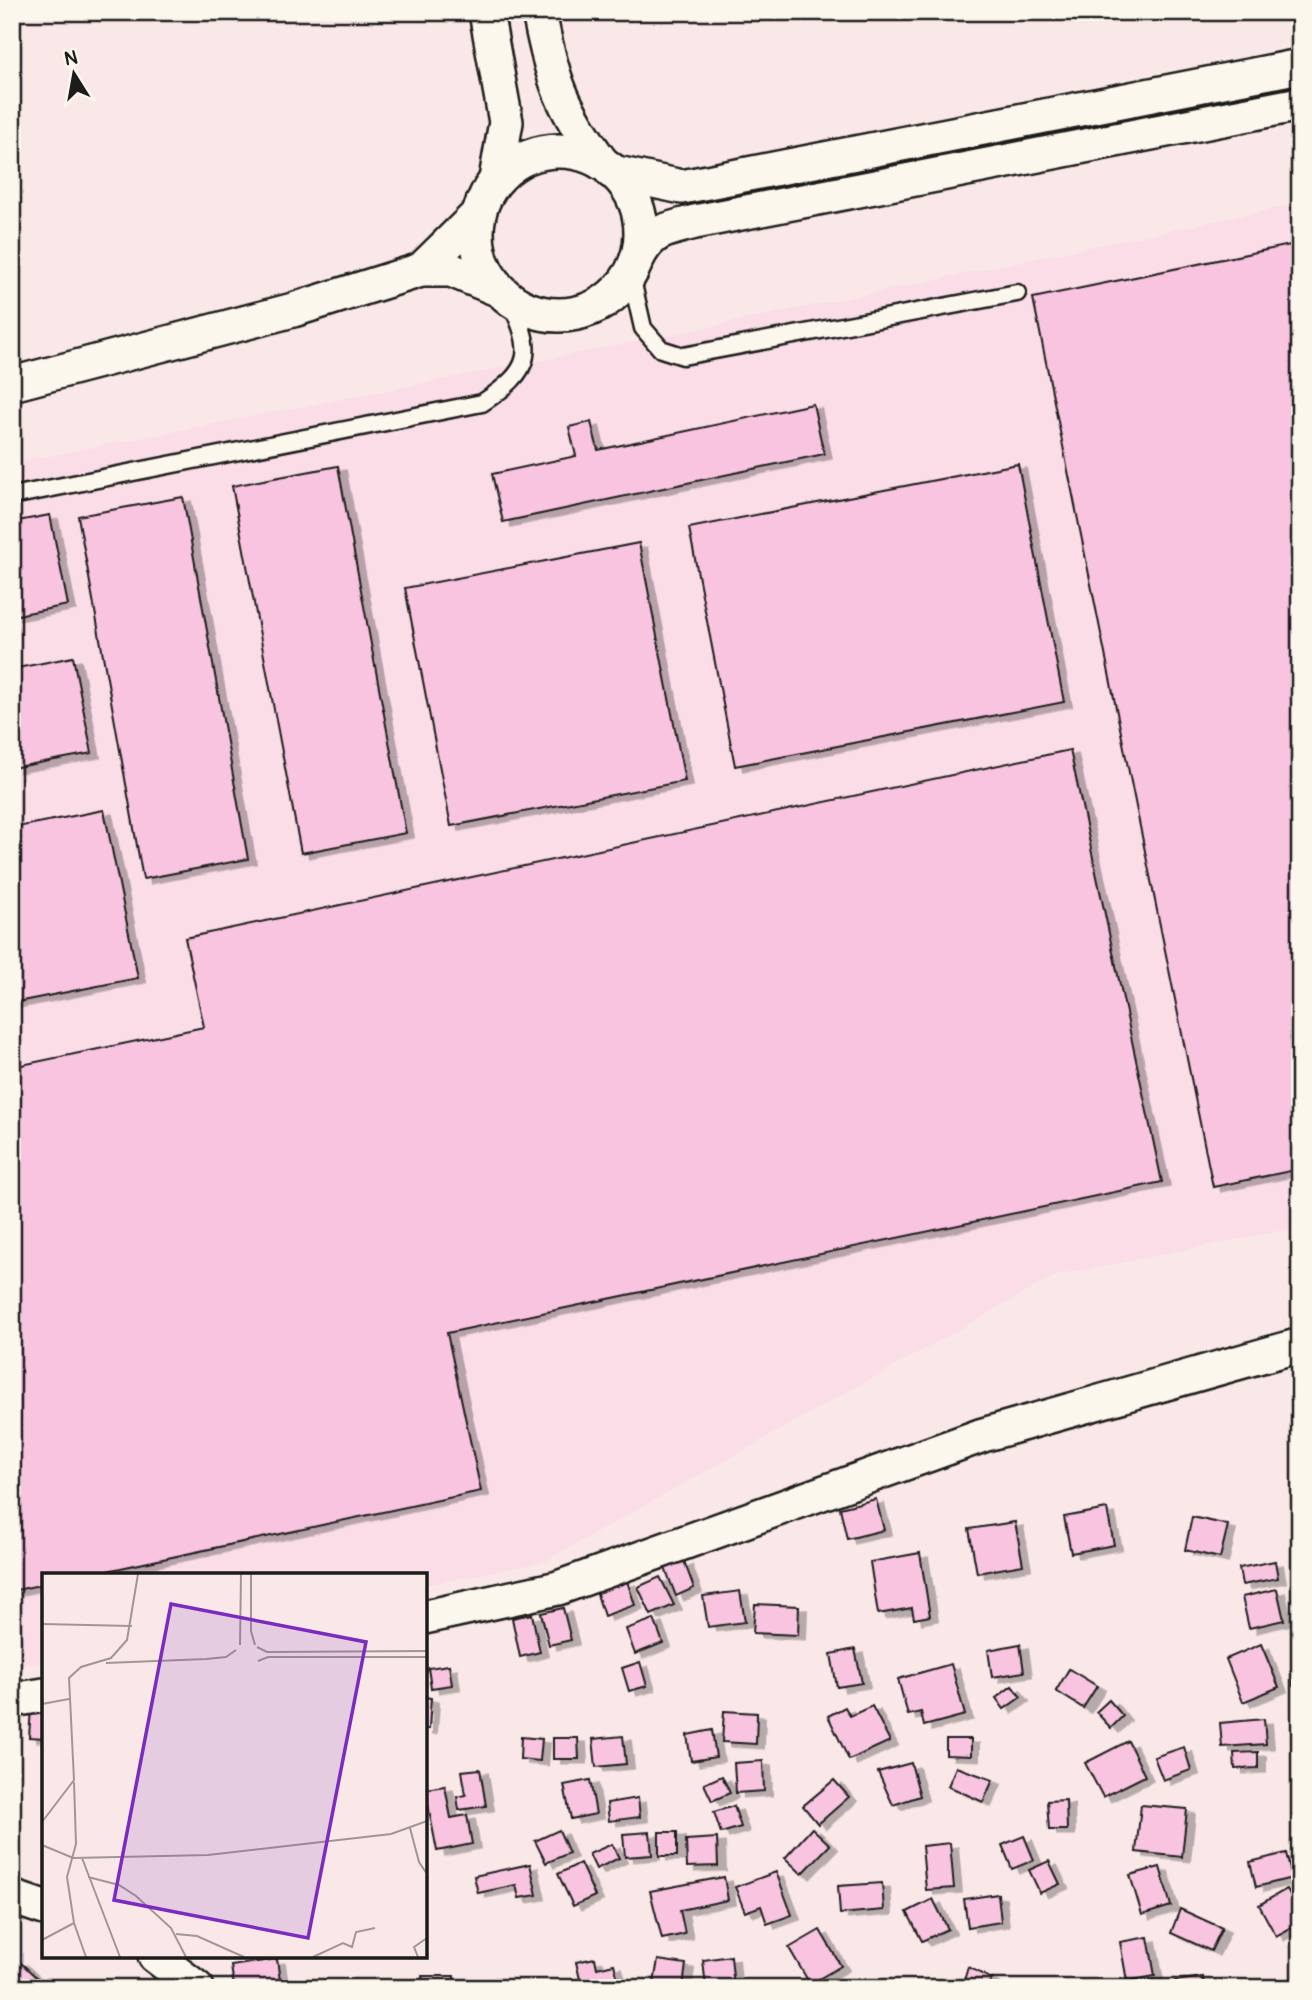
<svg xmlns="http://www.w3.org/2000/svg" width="1312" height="2000" font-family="Pangolin,sans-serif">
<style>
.built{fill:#fadde6}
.building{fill:#f9c4e0;stroke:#1c1c1c;stroke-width:2;filter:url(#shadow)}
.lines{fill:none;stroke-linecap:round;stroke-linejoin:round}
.service-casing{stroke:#1c1c1c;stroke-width:21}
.minor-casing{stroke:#1c1c1c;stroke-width:38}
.service{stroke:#fbf7ec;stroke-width:16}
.minor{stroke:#fbf7ec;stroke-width:33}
.inset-road{fill:none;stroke:#a19696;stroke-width:2}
.view{fill:#7b2cbf;fill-opacity:0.15;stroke:#7b2cbf;stroke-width:3.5}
.inset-edge{fill:none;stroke:#1c1c1c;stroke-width:3.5}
</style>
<defs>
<filter id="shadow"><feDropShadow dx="8" dy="4.5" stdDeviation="0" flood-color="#0004"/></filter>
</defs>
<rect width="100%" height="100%" fill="#fae8e8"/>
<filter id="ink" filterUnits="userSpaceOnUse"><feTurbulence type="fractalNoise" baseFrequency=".0143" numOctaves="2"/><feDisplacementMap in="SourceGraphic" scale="14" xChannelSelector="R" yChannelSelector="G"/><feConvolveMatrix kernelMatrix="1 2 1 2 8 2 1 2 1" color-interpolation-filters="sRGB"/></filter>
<g filter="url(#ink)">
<path class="built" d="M 1300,203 L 1300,1227 L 1055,1276 L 544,1562 L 425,1585 L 425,1575 L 44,1575 L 44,1661 L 12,1667 L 12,463 L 676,334 Z"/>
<g class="building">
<path d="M 1300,243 L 1300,1169 L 1213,1187 L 1033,298 Z"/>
<path d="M 813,404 L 824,454 L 503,522 L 492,474 L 576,456 L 569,427 L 591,422 L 598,450 Z"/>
<path d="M 1018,464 L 1064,702 L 735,766 L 689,528 Z"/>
<path d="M 338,466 L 406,833 L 301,853 L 232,486 Z"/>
<path d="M 183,497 L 248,859 L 143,879 L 78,516 Z"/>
<path d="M 50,515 L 68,605 L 12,616 L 12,522 Z"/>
<path d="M 639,543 L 685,781 L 451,826 L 405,588 Z"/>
<path d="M 73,657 L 92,753 L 12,768 L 12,669 Z"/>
<path d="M 1070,750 L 1162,1182 L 447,1333 L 481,1491 L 88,1575 L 44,1575 L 44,1584 L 12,1591 L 12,1067 L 204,1027 L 185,938 Z"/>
<path d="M 104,810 L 138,978 L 12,1003 L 12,828 Z"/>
<path d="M 876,1499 L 884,1530 L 847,1539 L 840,1508 Z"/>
<path d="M 1107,1509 L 1114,1545 L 1071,1553 L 1064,1517 Z"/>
<path d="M 1192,1517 L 1228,1525 L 1220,1558 L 1185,1550 Z"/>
<path d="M 1015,1522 L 1023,1565 L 977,1573 L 969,1529 Z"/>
<path d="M 920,1553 L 930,1616 L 914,1619 L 912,1608 L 878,1614 L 870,1562 Z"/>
<path d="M 684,1561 L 694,1588 L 676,1596 L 665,1568 Z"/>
<path d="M 1275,1561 L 1278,1578 L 1242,1585 L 1239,1568 Z"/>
<path d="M 660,1577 L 674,1605 L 651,1615 L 638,1587 Z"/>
<path d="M 627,1581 L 635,1605 L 604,1616 L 596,1591 Z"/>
<path d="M 1277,1589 L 1284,1620 L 1249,1628 L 1242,1597 Z"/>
<path d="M 740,1591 L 745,1622 L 708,1627 L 703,1596 Z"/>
<path d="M 755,1604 L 799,1606 L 798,1635 L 753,1633 Z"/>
<path d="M 563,1608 L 571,1640 L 549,1645 L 541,1613 Z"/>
<path d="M 532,1614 L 540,1652 L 520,1657 L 512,1618 Z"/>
<path d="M 654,1619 L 663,1643 L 635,1654 L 626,1629 Z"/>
<path d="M 1020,1644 L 1024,1672 L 992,1677 L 988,1650 Z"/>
<path d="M 1261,1644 L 1279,1687 L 1243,1702 L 1226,1659 Z"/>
<path d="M 855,1649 L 862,1683 L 837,1687 L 831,1654 Z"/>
<path d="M 640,1662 L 647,1686 L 629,1691 L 622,1668 Z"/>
<rect x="1293" y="1663" width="7" height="23"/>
<path d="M 951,1664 L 965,1715 L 924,1726 L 921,1712 L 908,1715 L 898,1679 Z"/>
<path d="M 449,1665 L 452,1685 L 431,1688 L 428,1668 Z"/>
<path d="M 1069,1669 L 1097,1686 L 1083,1708 L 1056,1691 Z"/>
<path d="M 1012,1686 L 1021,1697 L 1004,1709 L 996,1698 Z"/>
<path d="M 425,1697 L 431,1698 L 429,1729 L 425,1729 Z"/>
<path d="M 1109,1700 L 1123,1716 L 1111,1728 L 1096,1712 Z"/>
<path d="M 872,1706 L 890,1741 L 849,1760 L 828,1716 L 845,1707 L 850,1716 Z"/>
<path d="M 31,1708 L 44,1709 L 44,1738 L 29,1737 Z"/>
<path d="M 724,1711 L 757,1713 L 756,1744 L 722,1742 Z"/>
<path d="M 1264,1719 L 1266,1744 L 1222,1747 L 1220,1723 Z"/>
<path d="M 712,1730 L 716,1757 L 691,1761 L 687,1735 Z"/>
<path d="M 623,1736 L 626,1764 L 596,1767 L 593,1739 Z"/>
<path d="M 521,1737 L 542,1739 L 540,1761 L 520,1759 Z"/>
<path d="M 553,1738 L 578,1738 L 579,1759 L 553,1759 Z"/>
<path d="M 946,1739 L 971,1739 L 971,1756 L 946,1755 Z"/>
<path d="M 1128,1741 L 1145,1776 L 1103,1797 L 1085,1763 Z"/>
<path d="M 1184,1747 L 1191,1770 L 1163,1780 L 1154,1757 Z"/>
<path d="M 1258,1752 L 1258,1768 L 1235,1769 L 1234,1753 Z"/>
<path d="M 763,1761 L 764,1791 L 736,1793 L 734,1763 Z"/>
<path d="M 911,1763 L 920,1796 L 893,1805 L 878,1772 Z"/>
<path d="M 956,1767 L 993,1780 L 983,1802 L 948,1786 Z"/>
<path d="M 480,1769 L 486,1806 L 459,1810 L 457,1797 L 466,1795 L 462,1771 Z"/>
<path d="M 722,1776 L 730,1793 L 712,1801 L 704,1784 Z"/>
<path d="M 590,1780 L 596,1814 L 571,1819 L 564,1785 Z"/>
<path d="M 834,1780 L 849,1797 L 818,1824 L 803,1806 Z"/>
<path d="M 445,1786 L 451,1818 L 467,1815 L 472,1844 L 437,1851 L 425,1789 Z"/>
<path d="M 638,1798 L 640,1817 L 609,1821 L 607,1803 Z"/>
<path d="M 1066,1800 L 1067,1830 L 1049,1830 L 1047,1801 Z"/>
<path d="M 1141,1805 L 1187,1809 L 1182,1857 L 1136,1852 Z"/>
<path d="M 734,1806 L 741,1827 L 721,1833 L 714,1812 Z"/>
<path d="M 812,1828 L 830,1845 L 802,1874 L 785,1858 Z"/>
<path d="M 559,1830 L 569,1853 L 546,1863 L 535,1841 Z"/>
<path d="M 650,1832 L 652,1855 L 625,1857 L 623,1834 Z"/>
<rect x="659" y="1832" width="18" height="24"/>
<path d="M 1024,1836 L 1034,1860 L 1012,1869 L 1002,1845 Z"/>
<path d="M 717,1838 L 718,1866 L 687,1867 L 686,1840 Z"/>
<path d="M 950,1843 L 954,1888 L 926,1890 L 922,1846 Z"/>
<path d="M 612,1844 L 619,1858 L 596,1869 L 589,1854 Z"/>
<path d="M 1286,1853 L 1292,1878 L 1256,1887 L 1250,1862 Z"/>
<path d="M 1049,1861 L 1060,1884 L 1040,1893 L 1029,1870 Z"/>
<path d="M 580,1863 L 595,1896 L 573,1906 L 558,1874 Z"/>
<path d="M 530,1864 L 537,1895 L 519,1898 L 516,1885 L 478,1893 L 474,1876 Z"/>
<path d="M 1160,1867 L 1171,1906 L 1142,1915 L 1130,1875 Z"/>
<path d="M 776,1872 L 792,1915 L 767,1924 L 761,1906 L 745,1912 L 735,1887 Z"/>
<path d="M 724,1877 L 728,1900 L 680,1910 L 685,1934 L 662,1939 L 650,1891 Z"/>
<path d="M 882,1883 L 884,1910 L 840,1914 L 838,1886 Z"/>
<path d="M 1287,1889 L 1300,1913 L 1300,1923 L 1276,1936 L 1259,1905 Z"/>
<path d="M 998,1894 L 1001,1922 L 968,1927 L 964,1899 Z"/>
<path d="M 933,1899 L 948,1929 L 922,1941 L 907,1912 Z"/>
<path d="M 1180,1909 L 1222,1928 L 1211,1951 L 1171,1933 Z"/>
<path d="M 820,1930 L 841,1966 L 810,1984 L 789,1948 Z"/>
<path d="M 1148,1937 L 1155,1976 L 1127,1981 L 1120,1942 Z"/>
<path d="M 731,1956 L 734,1988 L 706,1988 L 703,1960 Z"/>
<path d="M 595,1958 L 597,1968 L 614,1964 L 620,1988 L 582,1988 L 576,1962 Z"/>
<path d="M 277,1959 L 281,1988 L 234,1986 L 231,1966 Z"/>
<path d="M 658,1960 L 686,1964 L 683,1987 L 654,1983 Z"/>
<path d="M 19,1961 L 38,1979 L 30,1988 L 20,1988 L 12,1981 L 12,1968 Z"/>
<path d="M 968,1967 L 992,1979 L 988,1988 L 962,1987 Z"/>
<path d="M 422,1976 L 454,1976 L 454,1988 L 424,1988 Z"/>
<path d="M 1203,1977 L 1204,1988 L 1176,1988 L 1175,1981 Z"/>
<path d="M 500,1978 L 502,1988 L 471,1988 L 470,1982 Z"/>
</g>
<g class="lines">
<defs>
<g id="service">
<path d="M 630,271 L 643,328 L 661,349 L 683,356 L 1017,293"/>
<path d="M 12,496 L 482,403 C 534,369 535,352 508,297"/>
</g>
<g id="minor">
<path d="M 486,12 L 506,122 L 496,179"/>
<path d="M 539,12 C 552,80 561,106 602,163"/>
<circle cx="559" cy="233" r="82"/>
<path d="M 612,172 L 682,187 L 1300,66"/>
<path d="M 637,259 C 651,230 666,230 695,222 L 1300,104"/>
<path d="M 421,270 L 478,214"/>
<path d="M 12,384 L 293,310 L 421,270 L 451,270 L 497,289"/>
<path d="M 425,1617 L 558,1588 L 983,1435 L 1300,1345"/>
<path d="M 12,1700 L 44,1695"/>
<path d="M 12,1897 L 44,1908"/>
<path d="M 155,1956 L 197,1988"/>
</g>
</defs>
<use href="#service" class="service-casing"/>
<use href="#minor" class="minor-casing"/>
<use href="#service" class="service"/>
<use href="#minor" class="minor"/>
</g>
</g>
<g transform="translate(42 1573)">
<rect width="385" height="385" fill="#fae8e8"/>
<path class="inset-road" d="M 209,1 L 209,58 L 213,72M 0,51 L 90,53M 198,72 L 199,1M 215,74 L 225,79 L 385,78M 216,88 L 226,84 L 385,84M 64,90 L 164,86 L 184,84 L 194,77M 0,131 L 27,126M 32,209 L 34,271 L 25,304 L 32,350 L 44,384M 0,249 L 32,207 L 27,105 L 39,94 L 69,85 L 85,67 L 96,1M 368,255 L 377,289 L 385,301M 0,272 L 31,285 L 166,282 L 349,261 L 385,248M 40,285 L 78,384M 46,304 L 77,312 L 94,323 L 129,355 L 144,384M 134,361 L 155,363 L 202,384M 0,367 L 32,350M 271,384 L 301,370 L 310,374 L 314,359 L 333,355M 376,384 L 372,374 L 385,365"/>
<path class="view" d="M 129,31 L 324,69 L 266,365 L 72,327 Z"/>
<rect width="385" height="385" class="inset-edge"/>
</g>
<rect width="1312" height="2000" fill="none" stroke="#fbf7ec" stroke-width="42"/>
<rect x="21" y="21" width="1270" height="1958" fill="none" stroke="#1c1c1c" stroke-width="2.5" filter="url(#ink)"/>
<g transform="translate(74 74) rotate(349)" stroke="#fbf7ec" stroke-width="5" paint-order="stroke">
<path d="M0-5L12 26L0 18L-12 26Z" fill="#1c1c1c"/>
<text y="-10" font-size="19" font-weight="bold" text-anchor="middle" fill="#1c1c1c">N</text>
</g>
</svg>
